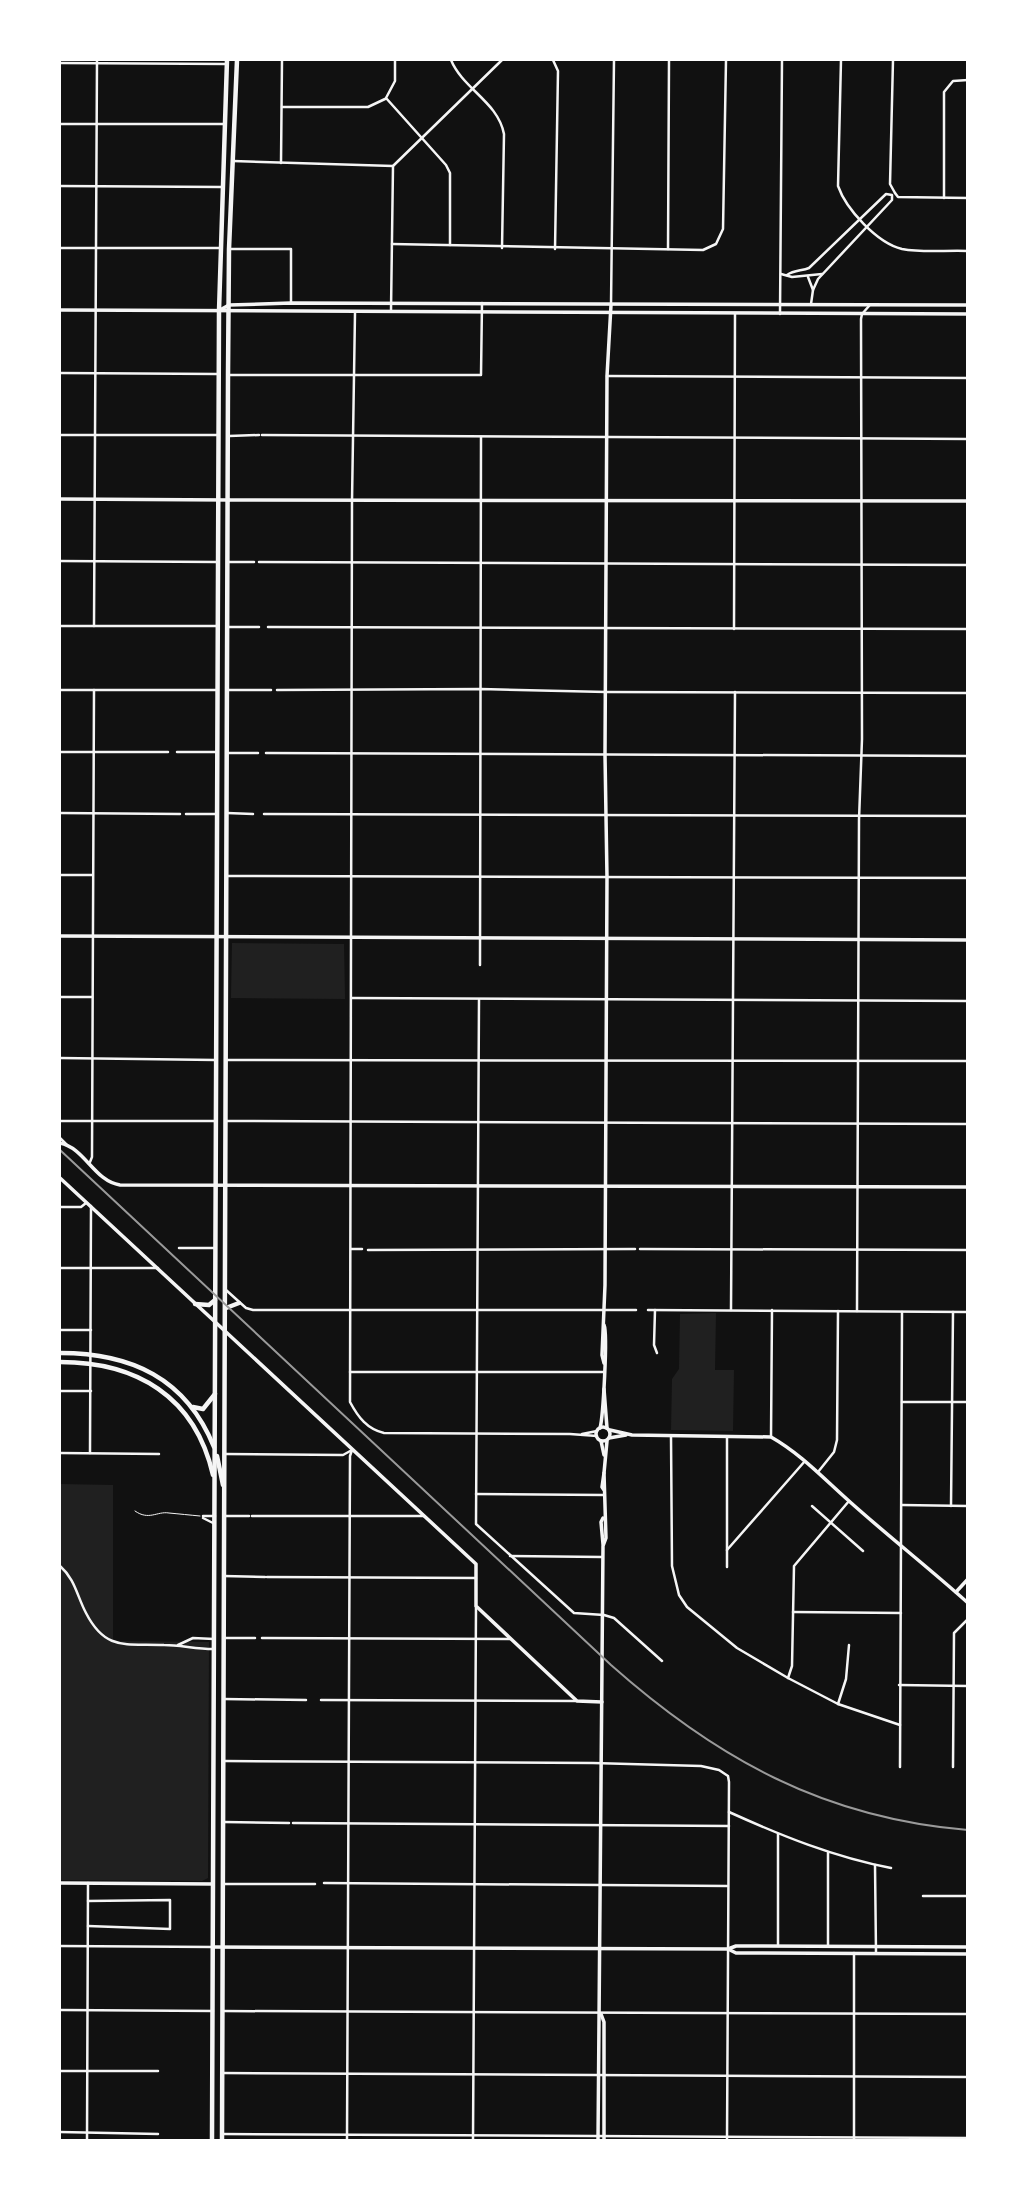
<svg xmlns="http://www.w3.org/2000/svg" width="1027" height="2200" font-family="Karla,sans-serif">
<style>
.green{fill:#202020}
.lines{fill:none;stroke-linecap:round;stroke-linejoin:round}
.service{stroke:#f5f5f5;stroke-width:1}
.minor{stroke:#f5f5f5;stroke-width:2.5}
.tertiary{stroke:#f5f5f5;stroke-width:3.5}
.secondary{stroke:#f5f5f5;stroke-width:3.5}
.primary{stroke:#f5f5f5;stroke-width:4.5}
.rail{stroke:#9a9a9a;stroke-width:2}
</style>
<rect width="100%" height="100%" fill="#111"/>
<g class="green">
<path d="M 232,943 L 344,944 L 345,999 L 231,998 Z"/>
<path d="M 716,1313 L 715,1370 L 734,1370 L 733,1431 L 671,1430 L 672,1379 L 679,1369 L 680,1314 Z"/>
<path d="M 60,1484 L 113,1485 L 113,1641 L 209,1642 L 208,1878 L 202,1881 L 60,1880 Z"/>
</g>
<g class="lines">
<path class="service" d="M 135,1511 C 149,1521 157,1511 169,1513 C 180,1514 189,1515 200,1516"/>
<g class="minor">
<path d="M 395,60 L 395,81 L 386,98 L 446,165 L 450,173 L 450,245"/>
<path d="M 451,60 C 463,89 498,102 504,134 L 502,248"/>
<path d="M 553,60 L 558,71 L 555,249"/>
<path d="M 841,60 L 838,186 C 846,209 877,243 902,249 C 923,253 946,250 968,251"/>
<path d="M 893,60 L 890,184 L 895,193"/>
<path d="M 60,63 L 227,64"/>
<path d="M 282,107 L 368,107 L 385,99"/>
<path d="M 60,124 L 224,124"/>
<path d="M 233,161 L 393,166"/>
<path d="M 281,163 L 282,60"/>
<path d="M 60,186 L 221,187"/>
<path d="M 895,193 L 898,197 L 968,198"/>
<path d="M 944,198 L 944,92 L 953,81 L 968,80"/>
<path d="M 392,244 L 703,250 L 716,244 L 723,229 L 726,60"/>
<path d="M 60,248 L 219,248"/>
<path d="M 229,249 L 291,249 L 291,303"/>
<path d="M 668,249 L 669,60"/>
<path d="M 781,274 L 792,277 L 822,274"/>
<path d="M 787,275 C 794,270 802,271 809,268 L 886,194 L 892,195 L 892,200 L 818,279 L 813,290 L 811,304"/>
<path d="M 808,277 L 813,290"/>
<path d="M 611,305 L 614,60"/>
<path d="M 391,311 L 393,166 L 502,60"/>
<path d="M 355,313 L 352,501 L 350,1402 C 358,1417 367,1429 384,1433 L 570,1434 L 597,1436"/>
<path d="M 780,314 L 782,60"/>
<path d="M 60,373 L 217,374"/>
<path d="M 228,375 L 481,375 L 482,303"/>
<path d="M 607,376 L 968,378"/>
<path d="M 60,435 L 217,435"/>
<path d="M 262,435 L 968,439"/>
<path d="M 229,436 L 259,435"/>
<path d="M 60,561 L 217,562"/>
<path d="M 228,562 L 254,562"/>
<path d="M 259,562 L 968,565"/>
<path d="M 60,626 L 217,626"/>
<path d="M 94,626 L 97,60"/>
<path d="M 228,627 L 259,627"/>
<path d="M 268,627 L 968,629"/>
<path d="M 734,629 L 735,314"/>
<path d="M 60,690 L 217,690"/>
<path d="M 228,690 L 271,690"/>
<path d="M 277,690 L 481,689 L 606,692 L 968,693"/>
<path d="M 60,752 L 168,752"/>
<path d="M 177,752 L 216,752"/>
<path d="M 227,753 L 258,753"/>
<path d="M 266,753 L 968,756"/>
<path d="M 60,813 L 180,814"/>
<path d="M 227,813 L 253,814"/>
<path d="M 186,814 L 216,814"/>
<path d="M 264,814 L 968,816"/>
<path d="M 60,875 L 92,875"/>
<path d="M 227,876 L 968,878"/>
<path d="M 480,965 L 481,437"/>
<path d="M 60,997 L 92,997"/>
<path d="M 352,998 L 968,1001"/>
<path d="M 479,1000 L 476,1524 L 574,1613 L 604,1615 L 614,1618 L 662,1661"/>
<path d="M 60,1058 L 215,1060"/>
<path d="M 226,1060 L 968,1061"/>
<path d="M 60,1121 L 215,1121"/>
<path d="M 226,1121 L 968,1124"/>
<path d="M 60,1138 L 67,1145"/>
<path d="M 90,1162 L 92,1157 L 94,690"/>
<path d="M 60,1207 L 81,1207 L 86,1203"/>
<path d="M 179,1248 L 214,1248"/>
<path d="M 351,1249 L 362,1249"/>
<path d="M 640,1249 L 968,1250"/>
<path d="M 368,1250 L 635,1249"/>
<path d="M 60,1268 L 158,1268"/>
<path d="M 226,1290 L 246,1308 L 253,1310 L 636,1310"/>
<path d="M 648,1310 L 968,1312"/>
<path d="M 655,1310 L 654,1345 L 657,1353"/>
<path d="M 731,1310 L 735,692"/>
<path d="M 857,1311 L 859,820 L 862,739 L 861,319 L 862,314 L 869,306"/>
<path d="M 60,1330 L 91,1330"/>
<path d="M 350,1372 L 604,1372"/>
<path d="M 60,1391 L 91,1391"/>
<path d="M 902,1402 L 968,1402"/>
<path d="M 582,1434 L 597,1431"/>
<path d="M 671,1436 L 672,1566 L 679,1595 L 687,1607 L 737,1648 L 788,1678 L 838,1704 L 900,1725"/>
<path d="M 727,1437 L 727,1567"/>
<path d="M 771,1437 L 772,1310"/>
<path d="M 60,1453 L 159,1454"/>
<path d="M 90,1453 L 91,1206"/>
<path d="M 226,1454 L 343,1455 L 352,1450"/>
<path d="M 818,1472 L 834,1452 L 837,1440 L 838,1311"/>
<path d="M 476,1494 L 604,1495"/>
<path d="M 902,1505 L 968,1506"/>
<path d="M 812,1506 L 863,1551"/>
<path d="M 951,1506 L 953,1312"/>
<path d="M 203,1516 L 215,1516"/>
<path d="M 225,1516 L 249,1516"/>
<path d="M 252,1516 L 424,1516"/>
<path d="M 203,1518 L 213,1523"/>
<path d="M 727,1550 L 805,1461"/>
<path d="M 510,1556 L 602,1557"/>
<path d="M 60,1566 C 75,1579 77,1596 86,1613 C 106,1652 127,1643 164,1645 C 180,1645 196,1649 213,1649"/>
<path d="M 224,1576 L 265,1577"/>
<path d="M 267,1577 L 476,1578"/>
<path d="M 793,1612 L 901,1613"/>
<path d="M 224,1638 L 255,1638"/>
<path d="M 262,1638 L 510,1639"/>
<path d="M 178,1645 L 193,1638 L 214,1639"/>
<path d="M 788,1678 L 792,1666 L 794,1566 L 849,1501"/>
<path d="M 899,1685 L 968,1686"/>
<path d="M 224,1699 L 306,1700"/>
<path d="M 321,1700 L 577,1701"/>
<path d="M 838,1704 L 846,1679 L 849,1645"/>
<path d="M 224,1761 L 593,1763 L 701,1766 L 719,1770 L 728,1776 L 729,1782 L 727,2140"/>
<path d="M 900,1767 L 902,1312"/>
<path d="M 953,1767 L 954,1633 L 968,1619"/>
<path d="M 729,1812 C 782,1836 834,1857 891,1868"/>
<path d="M 224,1822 L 289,1823"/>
<path d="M 293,1823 L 729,1826"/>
<path d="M 875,1865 L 876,1953"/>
<path d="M 324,1883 L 727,1886"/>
<path d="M 223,1884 L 315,1884"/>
<path d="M 923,1896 L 968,1896"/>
<path d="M 88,1901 L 170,1900 L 170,1929 L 88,1926"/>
<path d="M 60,1946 L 213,1947"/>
<path d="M 778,1946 L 778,1834"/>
<path d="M 828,1946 L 828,1853"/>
<path d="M 60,2010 L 213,2011"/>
<path d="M 223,2011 L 968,2014"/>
<path d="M 60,2071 L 158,2071"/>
<path d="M 222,2073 L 968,2077"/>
<path d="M 60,2132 L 158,2134"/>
<path d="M 222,2134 L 968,2138"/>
<path d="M 87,2140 L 88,1883"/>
<path d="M 347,2140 L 350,1456 L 352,1450"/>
<path d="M 473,2140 L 476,1606"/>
<path d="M 854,2140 L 854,1953"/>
</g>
<g class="tertiary">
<path d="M 229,500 L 968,501"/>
<path d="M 60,1178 L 476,1564 L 476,1606 L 577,1701 L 602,1702"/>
<path d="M 604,1363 L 602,1355 L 605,1285 L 607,877 L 605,755 L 607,376 L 611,305"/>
<path d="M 604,1389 L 607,1428"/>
<circle cx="603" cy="1434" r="7"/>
<path d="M 600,1428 C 603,1418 608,1334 604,1325"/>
<path d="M 610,1430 L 632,1435 L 771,1437 C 801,1454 824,1479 849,1501 C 888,1536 929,1568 968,1603"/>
<path d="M 609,1438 L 626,1435"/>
<path d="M 601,1441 L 604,1455"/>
<path d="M 604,1473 L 607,1441"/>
<path d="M 603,1544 L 601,1522 L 603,1518"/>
<path d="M 956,1592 L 968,1579"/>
<path d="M 60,1883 L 213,1884"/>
<path d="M 213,1947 L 728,1949 L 736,1946 L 968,1947"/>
<path d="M 728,1949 L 736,1953 L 968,1954"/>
<path d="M 601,2014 L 604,2022 L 604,2140"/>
<path d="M 598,2140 L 603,1546 L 606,1538 L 604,1473 L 602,1487 L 604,1490"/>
</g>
<g class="secondary">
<path d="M 60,310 L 968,314"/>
<path d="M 220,310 L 229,305 L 291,303 L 968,305"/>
<path d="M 60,499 L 229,500"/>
<path d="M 60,936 L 968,940"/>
<path d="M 60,1143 C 85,1148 94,1181 120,1185 L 968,1187"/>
</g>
<g class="primary">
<path d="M 195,1304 L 209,1305 L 215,1300"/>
<path d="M 226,1308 L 239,1303"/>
<path d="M 60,1353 C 131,1353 186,1378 214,1447"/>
<path d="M 60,1362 C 136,1362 195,1396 213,1475"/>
<path d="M 193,1407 L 203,1409 L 215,1394"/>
<path d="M 217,1456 L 223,1485"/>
<path d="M 212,2140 L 219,311 L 227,60"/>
<path d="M 222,2140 L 228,375 L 229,249 L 237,60"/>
</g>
<path class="rail" d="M 60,1150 L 611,1665 C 717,1759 824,1818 968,1830"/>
</g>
<rect width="1027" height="2200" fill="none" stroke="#ffffff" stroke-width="122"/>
</svg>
